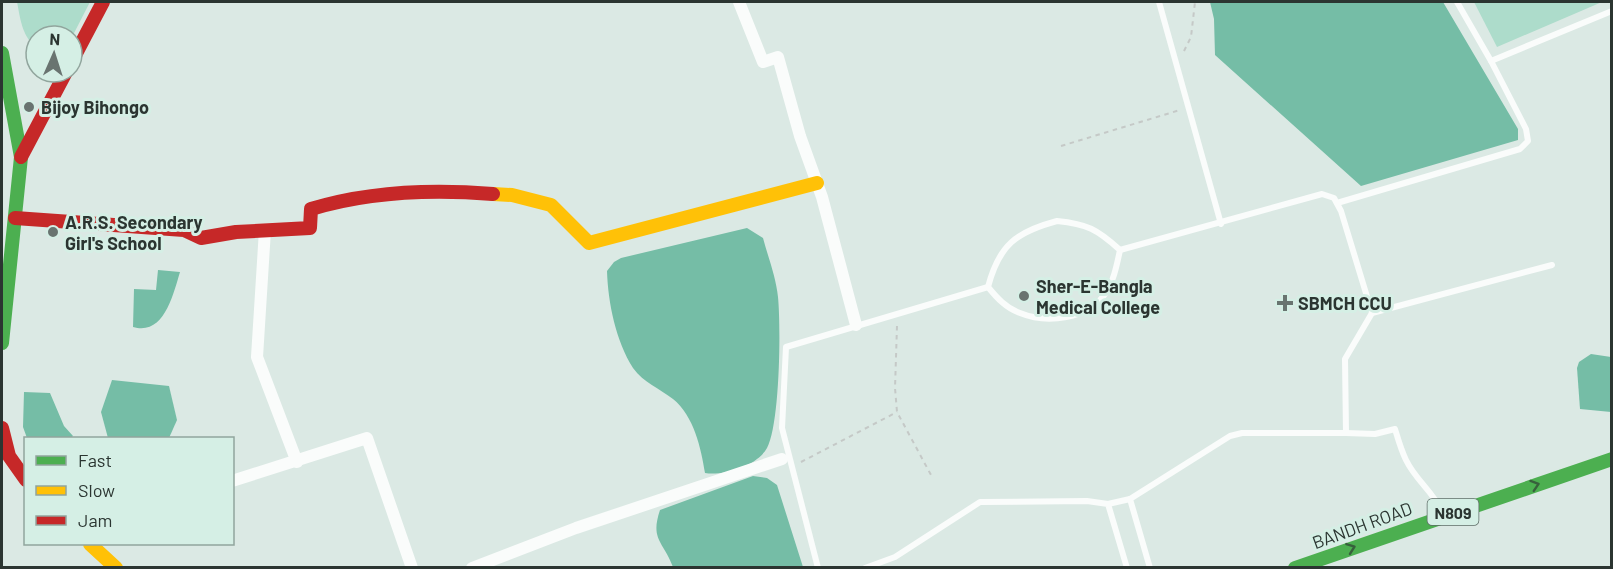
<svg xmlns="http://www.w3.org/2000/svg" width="1613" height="569" font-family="Barlow,sans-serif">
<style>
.green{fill:#addccb}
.water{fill:#75bda6}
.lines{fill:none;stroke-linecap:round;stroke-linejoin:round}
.path{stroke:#c5c9c7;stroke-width:2;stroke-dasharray:4.5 4.5;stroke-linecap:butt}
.lane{stroke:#fafcfb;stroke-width:6}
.street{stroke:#fafcfb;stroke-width:12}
.fast{stroke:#4caf50;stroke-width:14}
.slow{stroke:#ffc107;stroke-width:14}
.jam{stroke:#c62828;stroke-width:14}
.oneway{stroke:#37603c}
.poi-dot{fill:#697470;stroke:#d5efe5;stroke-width:2}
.labels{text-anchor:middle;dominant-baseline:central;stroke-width:6;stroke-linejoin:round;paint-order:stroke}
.shield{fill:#d5efe5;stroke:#5e6d67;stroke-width:1.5}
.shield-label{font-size:16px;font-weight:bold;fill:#2b3531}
.poi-label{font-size:18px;font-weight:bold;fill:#2b3531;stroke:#d5efe5;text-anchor:start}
.street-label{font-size:18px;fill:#2b3531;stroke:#d5efe5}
</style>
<rect width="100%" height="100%" fill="#dbe9e4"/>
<g class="green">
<path d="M 17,2 L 90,2 L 72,37 L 36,36 L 36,47 C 22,37 20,17 17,2 Z"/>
<path d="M 1474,2 L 1602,2 L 1497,47 Z"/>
</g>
<g class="water">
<path d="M 1210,2 L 1443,2 L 1518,129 L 1518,140 L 1361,186 L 1215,55 L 1214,19 Z"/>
<path d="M 747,228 L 763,238 C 768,257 776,277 778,297 C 781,327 780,424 767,448 C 757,466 724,476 705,473 C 701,448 694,416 673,399 C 659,388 644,383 633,368 C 616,341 608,303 607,271 L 614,262 L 621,258 Z"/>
<path d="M 158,270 L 180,272 C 173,295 164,336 133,327 L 134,289 L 156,290 Z"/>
<path d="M 1591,354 L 1611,357 L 1611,412 L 1580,409 L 1577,368 L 1579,362 Z"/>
<path d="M 112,380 L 169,386 L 177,420 L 169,438 L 108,438 L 101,412 Z"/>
<path d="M 24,392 L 50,393 L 64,426 L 73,436 L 71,438 L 27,438 L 23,427 Z"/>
<path d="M 753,476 L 767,478 L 777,485 L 803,567 L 673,567 C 663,541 650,540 660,510 Z"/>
</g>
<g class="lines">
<g class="path">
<path d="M 1184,51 L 1191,37 L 1195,2"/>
<path d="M 1061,146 L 1180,110"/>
<path d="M 897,326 L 895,388 L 897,412 L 931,475"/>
<path d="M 801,462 L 897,412"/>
</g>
<g class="lane">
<path d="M 1159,2 L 1221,224"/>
<path d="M 1457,2 L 1491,61 L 1612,11"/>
<path d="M 1337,203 L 1520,149 L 1528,141 L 1526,129 L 1491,61"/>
<path d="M 1057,221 C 1087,224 1097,229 1120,250 C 1117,264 1114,281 1105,294 C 1088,319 1047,324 1020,313 C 1006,308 997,298 988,287 C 999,245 1016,232 1057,221 Z"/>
<path d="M 1120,250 L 1322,194 L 1334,198 L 1341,211 L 1372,313 L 1345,359 L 1346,433 L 1242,433 L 1230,436 L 1130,499 L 1150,568"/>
<path d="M 1372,313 L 1552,265"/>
<path d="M 1346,433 L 1375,434 L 1395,429 C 1398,439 1401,450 1406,460 C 1416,481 1435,493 1443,514"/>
<path d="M 1108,504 L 1130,499"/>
<path d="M 818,568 L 782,428 L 786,347 L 988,287"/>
<path d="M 865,568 L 895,557 L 980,502 L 1087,501 L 1108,504 L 1127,568"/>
</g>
<g class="street">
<path d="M 739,2 L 763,62 L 778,57 L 800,136 L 822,197 L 856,325"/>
<path d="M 265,230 L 257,357 L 297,462"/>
<path d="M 232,481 L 367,438 L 412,568"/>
<path d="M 472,568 L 576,528 L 782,459"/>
</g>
<g class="fast">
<path d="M 2,53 L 21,157 L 2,343"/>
<path d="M 1295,568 L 1612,459"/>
</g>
<g class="slow">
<path d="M 493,194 L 512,195 L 551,205 L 589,243 L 817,183"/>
<path d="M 90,544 L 116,568"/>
</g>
<g class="jam">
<path d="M 72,61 L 103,2"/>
<path d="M 21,157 L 66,72"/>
<path d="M 15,218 L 184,230 L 201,238 L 236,232 L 310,228 L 311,209 C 370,191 432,189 493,194"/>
<path d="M 2,428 L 9,456 L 26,480"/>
</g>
</g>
<defs><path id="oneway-chevron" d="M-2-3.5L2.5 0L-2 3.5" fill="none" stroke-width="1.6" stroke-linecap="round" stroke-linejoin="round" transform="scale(1.5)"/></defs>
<g class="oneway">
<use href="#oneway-chevron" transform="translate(1535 485) rotate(-18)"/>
<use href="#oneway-chevron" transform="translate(1351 548) rotate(-20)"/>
</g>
<g class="poi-dot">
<circle cx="29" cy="107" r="6"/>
<circle cx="53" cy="232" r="6"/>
<circle cx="1024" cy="296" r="6"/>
<path d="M1282 294h6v6h6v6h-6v6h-6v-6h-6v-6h6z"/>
</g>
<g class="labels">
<rect class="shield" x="1427.5" y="499" width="51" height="26" rx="4.5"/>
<g class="shield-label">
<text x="1453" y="512">N809</text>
</g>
<g class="poi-label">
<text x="41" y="107">Bijoy Bihongo</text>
<text x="65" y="222">A.R.S. Secondary<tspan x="65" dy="21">Girl's School</tspan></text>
<text x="1036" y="286">Sher-E-Bangla<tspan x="1036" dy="21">Medical College</tspan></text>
<text x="1298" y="303">SBMCH CCU</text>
</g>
<g class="street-label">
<text transform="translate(1362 525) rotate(-20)">BANDH ROAD</text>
</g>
</g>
<rect width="1613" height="569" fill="none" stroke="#2b3531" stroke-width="6"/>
<rect x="24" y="437" width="210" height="108" fill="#d5efe5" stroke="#91a59d" stroke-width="1.5"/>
<rect x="36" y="456" width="30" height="9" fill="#4caf50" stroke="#91a59d" stroke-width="1.5"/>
<text x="78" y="467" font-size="18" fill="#2b3531">Fast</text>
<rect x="36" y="486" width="30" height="9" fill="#ffc107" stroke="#91a59d" stroke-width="1.5"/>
<text x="78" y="497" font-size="18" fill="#2b3531">Slow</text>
<rect x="36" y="516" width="30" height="9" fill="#c62828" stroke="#91a59d" stroke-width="1.5"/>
<text x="78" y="527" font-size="18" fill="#2b3531">Jam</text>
<g transform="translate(54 54) rotate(3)"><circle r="28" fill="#d5efe5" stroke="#91a59d" stroke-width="1.5"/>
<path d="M0-4.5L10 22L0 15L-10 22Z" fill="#697470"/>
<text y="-9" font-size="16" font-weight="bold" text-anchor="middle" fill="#2b3531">N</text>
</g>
</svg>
